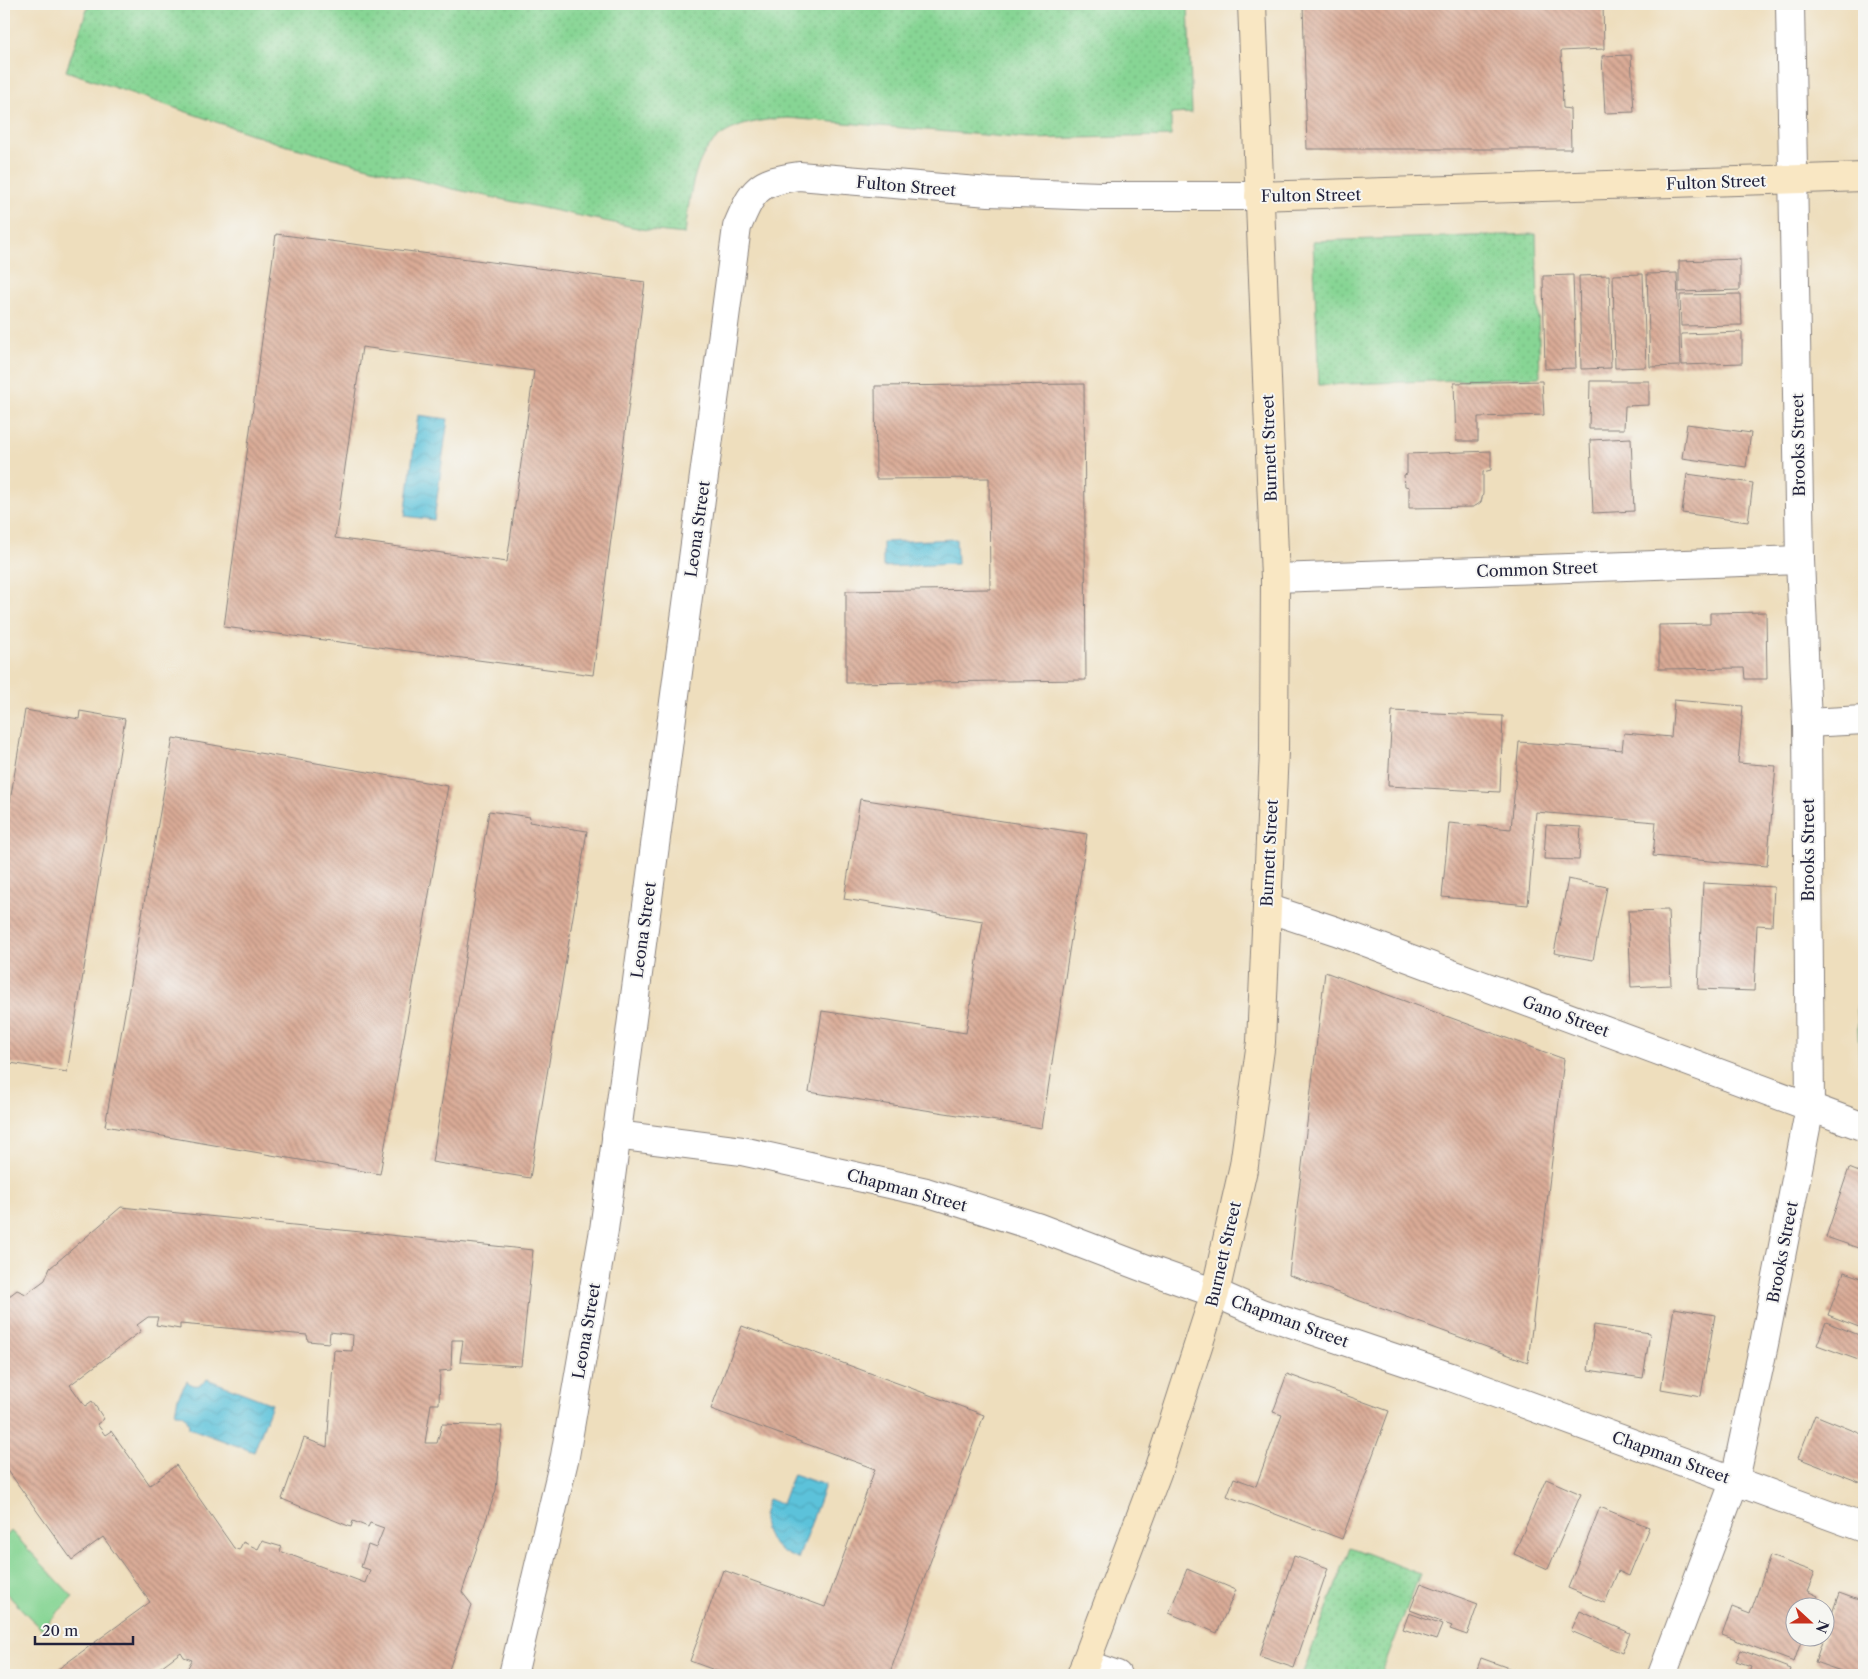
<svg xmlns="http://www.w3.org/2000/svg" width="1868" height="1679" font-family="'Libre Caslon Text',serif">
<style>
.grass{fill:url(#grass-dots);stroke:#547c68}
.pitch{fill:#87d594;stroke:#547c68}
.water{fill:url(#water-waves);stroke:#3f728a}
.building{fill:url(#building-back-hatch);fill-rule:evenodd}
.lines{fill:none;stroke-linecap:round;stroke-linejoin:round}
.street-casing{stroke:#88807c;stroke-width:30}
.secondary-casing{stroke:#88807c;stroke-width:30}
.street{stroke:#fff;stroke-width:28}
.secondary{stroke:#f9e7c3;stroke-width:28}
.labels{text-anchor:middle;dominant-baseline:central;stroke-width:4;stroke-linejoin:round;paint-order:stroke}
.street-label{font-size:16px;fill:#22223b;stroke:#f6f6f2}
</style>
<defs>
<pattern id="grass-dots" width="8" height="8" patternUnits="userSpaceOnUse" patternTransform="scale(1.25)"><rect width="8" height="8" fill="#87d594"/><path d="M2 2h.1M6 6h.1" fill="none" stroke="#74b780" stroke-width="1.8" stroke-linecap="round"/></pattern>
<pattern id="water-waves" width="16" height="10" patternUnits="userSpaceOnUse" patternTransform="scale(1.25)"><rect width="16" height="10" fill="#5cc2da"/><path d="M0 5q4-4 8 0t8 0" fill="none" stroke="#50a6bc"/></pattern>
<pattern id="building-back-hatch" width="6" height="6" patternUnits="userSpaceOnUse" patternTransform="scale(1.25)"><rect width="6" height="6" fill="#daab96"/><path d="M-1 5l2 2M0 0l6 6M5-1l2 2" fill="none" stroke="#b08b7c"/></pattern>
</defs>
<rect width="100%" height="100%" fill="#f6f6f2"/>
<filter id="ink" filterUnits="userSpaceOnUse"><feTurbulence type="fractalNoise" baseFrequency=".02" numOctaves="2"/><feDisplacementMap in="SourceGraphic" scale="10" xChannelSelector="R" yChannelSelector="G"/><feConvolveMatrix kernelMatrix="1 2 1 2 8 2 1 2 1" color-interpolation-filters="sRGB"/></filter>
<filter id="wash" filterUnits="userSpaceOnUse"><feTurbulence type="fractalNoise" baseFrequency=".0096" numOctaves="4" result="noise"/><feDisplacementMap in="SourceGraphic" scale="20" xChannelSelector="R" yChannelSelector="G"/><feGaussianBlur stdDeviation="1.12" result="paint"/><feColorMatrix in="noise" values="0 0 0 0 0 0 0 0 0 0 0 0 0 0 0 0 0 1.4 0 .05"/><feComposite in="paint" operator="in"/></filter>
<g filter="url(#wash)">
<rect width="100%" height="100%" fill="#eedebd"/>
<g class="grass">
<path d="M 89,4 L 1188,4 L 1192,113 L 1171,114 L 1171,136 L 1029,139 L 788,118 C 701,123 694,157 685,234 L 647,230 L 453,189 L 284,145 L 66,71 Z"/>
<path d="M 1536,234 L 1540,377 L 1319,385 L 1313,241 Z"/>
<path d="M 1857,1005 L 1864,1005 L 1864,1080 L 1860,1079 Z"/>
<path d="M 1350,1547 L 1420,1574 L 1381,1675 L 1302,1675 Z"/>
</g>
<path class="pitch" d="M 11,1531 L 73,1597 L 41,1629 L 4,1591 L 4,1539 Z"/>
<g class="water">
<path d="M 418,415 L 448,419 L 434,520 L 405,516 Z"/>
<path d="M 956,539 L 957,564 L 883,567 L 883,542 Z"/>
<path d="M 207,1379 L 272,1404 L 254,1452 L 189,1428 C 189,1420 184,1412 175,1413 L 178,1397 L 187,1381 C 194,1388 201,1386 207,1379 Z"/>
<path d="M 793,1474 L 825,1485 L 798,1559 C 780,1553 764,1540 763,1519 C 763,1513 766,1505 768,1499 L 782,1504 Z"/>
</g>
<g id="blocks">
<g class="building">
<path d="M 1303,4 L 1603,4 L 1604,49 L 1561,51 L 1563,108 L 1570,109 L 1571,149 L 1307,149 Z"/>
<path d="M 1861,49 L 1864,49 L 1864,108 L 1862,108 Z"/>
<path d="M 1631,55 L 1634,112 L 1605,113 L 1602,56 Z"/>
<path d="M 276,234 L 645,282 L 593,675 L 224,627 ZM 362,347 L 534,371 L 507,562 L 335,538 Z"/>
<path d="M 1740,259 L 1740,290 L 1679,292 L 1679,261 Z"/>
<path d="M 1677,273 L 1680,366 L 1650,367 L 1647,274 Z"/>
<path d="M 1643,274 L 1646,367 L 1615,368 L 1613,275 Z"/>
<path d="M 1573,275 L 1576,368 L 1545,369 L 1543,276 Z"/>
<path d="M 1609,275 L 1611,368 L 1581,369 L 1579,276 Z"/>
<path d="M 1741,294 L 1742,325 L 1681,326 L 1680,295 Z"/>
<path d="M 1742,332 L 1742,363 L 1682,365 L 1681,334 Z"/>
<path d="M 1542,381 L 1544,415 L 1478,417 L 1478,441 L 1456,441 L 1454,383 Z"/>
<path d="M 1590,381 L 1649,381 L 1649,405 L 1625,406 L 1624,429 L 1589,429 Z"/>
<path d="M 1084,384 L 1086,680 L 846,683 L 846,591 L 990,589 L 989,478 L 876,479 L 875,386 Z"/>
<path d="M 1687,424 L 1751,433 L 1746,467 L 1682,458 Z"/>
<path d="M 1631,438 L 1634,511 L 1593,513 L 1590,440 Z"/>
<path d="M 1491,451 L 1491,470 L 1483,472 L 1483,494 L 1481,502 L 1477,505 L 1473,507 L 1409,508 L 1409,487 L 1405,486 L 1404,475 L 1407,474 L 1407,454 Z"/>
<path d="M 1687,474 L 1753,483 L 1748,522 L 1682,513 Z"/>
<path d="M 1766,612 L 1767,679 L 1745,679 L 1744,668 L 1659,669 L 1659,625 L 1710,624 L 1710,613 Z"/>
<path d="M 1674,700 L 1743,706 L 1738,763 L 1776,766 L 1767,866 L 1653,856 L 1656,822 L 1536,812 L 1528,905 L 1442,897 L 1449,823 L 1511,829 L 1519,742 L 1622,750 L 1624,733 L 1671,737 Z"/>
<path d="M 25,710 L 79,719 L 80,711 L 125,719 L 67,1072 L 4,1062 L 4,838 Z"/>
<path d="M 1392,711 L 1503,716 L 1500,792 L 1388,786 Z"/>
<path d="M 173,738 L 448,786 L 380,1174 L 105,1126 Z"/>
<path d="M 860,799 L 1087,834 L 1042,1128 L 809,1092 L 822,1011 L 966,1033 L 983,921 L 844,899 Z"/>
<path d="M 489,811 L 530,817 L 529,822 L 587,831 L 530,1178 L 432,1162 Z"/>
<path d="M 1546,825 L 1581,827 L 1579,860 L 1544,859 Z"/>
<path d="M 1568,879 L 1607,887 L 1593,960 L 1554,953 Z"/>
<path d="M 1703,883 L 1774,887 L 1772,926 L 1757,925 L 1754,991 L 1698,989 Z"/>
<path d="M 1668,910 L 1671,985 L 1631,987 L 1628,911 Z"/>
<path d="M 1325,972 L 1564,1059 L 1528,1362 L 1289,1275 Z"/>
<path d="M 1849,1168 L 1864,1174 L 1864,1250 L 1826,1237 Z"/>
<path d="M 121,1207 L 533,1250 L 521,1366 L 460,1362 L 463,1340 L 452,1340 L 451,1370 L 440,1371 L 439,1404 L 431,1404 L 425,1443 L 437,1443 L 442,1424 L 502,1426 L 496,1490 L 462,1592 L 472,1605 L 447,1675 L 186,1675 L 185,1673 L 192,1660 L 184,1657 L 181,1652 L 150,1675 L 50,1675 L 150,1602 L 103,1537 L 72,1560 L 4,1465 L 4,1300 L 17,1290 L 26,1294 L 45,1280 L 50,1268 ZM 148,1317 L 158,1317 L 156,1325 L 180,1329 L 180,1324 L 307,1335 L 308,1341 L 329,1343 L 330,1332 L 353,1335 L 352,1351 L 334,1350 L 327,1447 L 304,1438 L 282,1499 L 351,1527 L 353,1521 L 368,1527 L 370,1523 L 384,1528 L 376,1548 L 368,1545 L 361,1567 L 370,1570 L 365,1583 L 280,1551 L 282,1547 L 262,1541 L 258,1549 L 243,1542 L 239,1550 L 234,1548 L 176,1465 L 150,1485 L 111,1431 L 105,1435 L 97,1424 L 104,1419 L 92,1401 L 85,1406 L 70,1385 L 141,1331 L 137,1325 Z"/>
<path d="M 1844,1272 L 1864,1279 L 1864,1329 L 1828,1315 Z"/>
<path d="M 1674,1308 L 1715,1315 L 1701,1396 L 1661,1389 Z"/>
<path d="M 1826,1322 L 1864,1337 L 1864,1362 L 1817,1345 Z"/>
<path d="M 1594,1325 L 1650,1333 L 1643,1378 L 1588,1370 Z"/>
<path d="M 742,1326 L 984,1415 L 889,1675 L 728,1675 L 690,1661 L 723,1570 L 825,1607 L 875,1469 L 711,1409 Z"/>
<path d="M 1287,1374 L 1389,1411 L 1342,1539 L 1227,1496 L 1234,1478 L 1256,1486 L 1282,1415 L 1273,1412 Z"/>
<path d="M 1815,1415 L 1864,1435 L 1864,1478 L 1862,1483 L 1798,1458 Z"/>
<path d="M 1546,1479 L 1581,1494 L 1548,1569 L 1514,1554 Z"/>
<path d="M 1600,1507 L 1649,1527 L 1629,1576 L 1618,1571 L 1605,1603 L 1568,1588 Z"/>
<path d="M 1294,1556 L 1328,1568 L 1294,1668 L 1259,1656 Z"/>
<path d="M 1770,1556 L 1815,1572 L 1807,1591 L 1818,1596 L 1814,1606 L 1796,1606 L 1796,1636 L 1803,1636 L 1794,1662 L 1722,1635 L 1732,1607 L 1750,1614 Z"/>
<path d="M 1187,1569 L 1236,1590 L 1217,1633 L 1169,1613 Z"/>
<path d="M 1421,1583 L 1478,1604 L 1467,1635 L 1450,1629 L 1452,1626 L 1410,1610 Z"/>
<path d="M 1839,1593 L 1864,1602 L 1864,1675 L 1852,1675 L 1815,1662 L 1824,1636 L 1826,1636 L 1826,1631 Z"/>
<path d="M 1580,1611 L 1630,1633 L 1622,1653 L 1571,1631 Z"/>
<path d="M 1409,1613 L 1442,1625 L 1436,1640 L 1403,1629 Z"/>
<path d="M 1741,1650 L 1791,1669 L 1789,1675 L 1748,1675 L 1751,1666 L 1736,1661 Z"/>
<path d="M 1481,1658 L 1528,1675 L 1475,1675 Z"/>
</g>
</g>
</g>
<g filter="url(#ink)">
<use href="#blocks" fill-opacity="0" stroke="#88807c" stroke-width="1"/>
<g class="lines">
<defs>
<g id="street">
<path d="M 1275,578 L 1800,560"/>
<path d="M 1807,723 L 1864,720"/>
<path d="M 1267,908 L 1336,931 L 1864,1127"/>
<path d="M 616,1135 L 742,1151 L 926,1192 L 1037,1227 L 1147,1269 L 1215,1293 L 1261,1313 L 1451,1377 L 1864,1528"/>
<path d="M 1085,1664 L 1117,1675"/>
<path d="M 513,1675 L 565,1456 L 604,1230 L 737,227 C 753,189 757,182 799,176 L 989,192 L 1101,196 L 1259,196"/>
<path d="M 1662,1675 L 1735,1480 L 1764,1344 L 1810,1107 L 1807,723 L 1800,560 L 1790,4"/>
</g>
<g id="secondary">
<path d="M 1259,196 L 1864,177"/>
<path d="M 1081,1675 L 1158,1470 L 1215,1293 L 1244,1165 L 1261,1042 L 1274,751 L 1275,578 L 1252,4"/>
</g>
</defs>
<use href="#street" class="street-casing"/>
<use href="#secondary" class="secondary-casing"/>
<use href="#street" class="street"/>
<use href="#secondary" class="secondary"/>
</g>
</g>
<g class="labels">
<g class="street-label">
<text transform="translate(1716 182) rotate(-2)">Fulton Street</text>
<text transform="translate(906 186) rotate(5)">Fulton Street</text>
<text transform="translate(1311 195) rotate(-1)">Fulton Street</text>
<text transform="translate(1798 445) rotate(-91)">Brooks Street</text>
<text transform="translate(1269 448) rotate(-92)">Burnett Street</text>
<text transform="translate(697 529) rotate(-82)">Leona Street</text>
<text transform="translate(1537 569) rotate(-2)">Common Street</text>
<text transform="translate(1808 850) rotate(-90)">Brooks Street</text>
<text transform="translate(1269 853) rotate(-87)">Burnett Street</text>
<text transform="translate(643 930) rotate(-82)">Leona Street</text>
<text transform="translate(1566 1016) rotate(20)">Gano Street</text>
<text transform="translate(907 1190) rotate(15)">Chapman Street</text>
<text transform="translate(1782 1252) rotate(-79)">Brooks Street</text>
<text transform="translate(1223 1254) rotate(-77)">Burnett Street</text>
<text transform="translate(1290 1321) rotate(20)">Chapman Street</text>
<text transform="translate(586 1331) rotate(-80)">Leona Street</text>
<text transform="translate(1671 1457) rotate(20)">Chapman Street</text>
</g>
</g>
<rect width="1868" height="1679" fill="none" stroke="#f6f6f2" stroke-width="20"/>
<g transform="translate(1810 1622) rotate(111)"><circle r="24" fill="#f6f6f2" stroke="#a1a1a9"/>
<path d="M0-4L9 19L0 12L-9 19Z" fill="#c8321e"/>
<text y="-8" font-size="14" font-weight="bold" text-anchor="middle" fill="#22223b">N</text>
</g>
<path d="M35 1636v8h98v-8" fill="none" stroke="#22223b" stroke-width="2.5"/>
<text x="42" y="1636" font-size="15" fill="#22223b" stroke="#f6f6f2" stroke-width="4" paint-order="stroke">20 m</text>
</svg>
